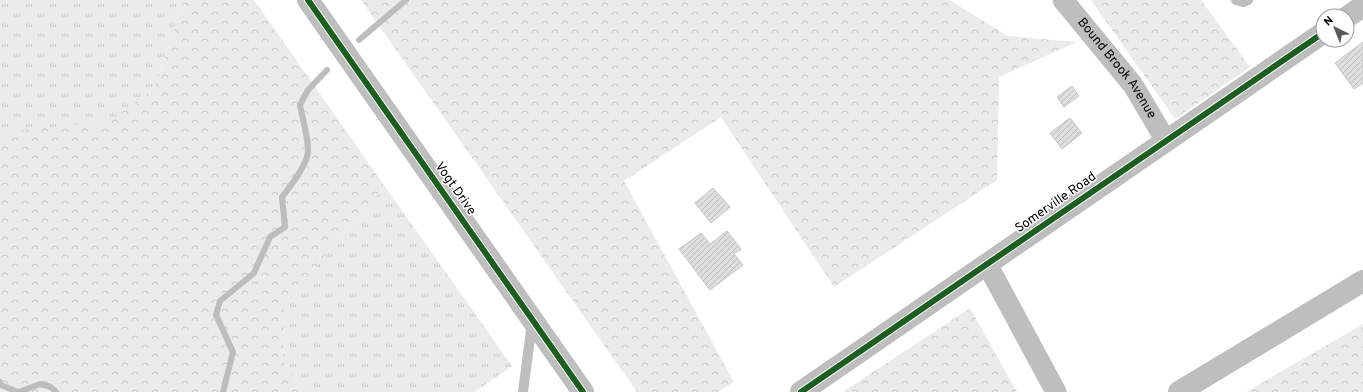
<svg xmlns="http://www.w3.org/2000/svg" width="1363" height="392" font-family="Overpass,sans-serif">
<style>
.grass{fill:url(#grass-tufts)}
.forest{fill:url(#forest-crowns)}
.lines{fill:none;stroke-linecap:round;stroke-linejoin:round}
.stream{stroke:#bdbdbd;stroke-width:6}
.building{fill:url(#building-hatch);stroke:#c6c6c6}
.service{stroke:#bebebe;stroke-width:10}
.minor{stroke:#bebebe;stroke-width:21}
.tertiary{stroke:#bebebe;stroke-width:22}
.motorway{stroke:#bebebe;stroke-width:22}
.cycleway-casing{stroke:#fff;stroke-width:8}
.cycleway{stroke:#1b5e20;stroke-width:6}
.labels{text-anchor:middle;dominant-baseline:central;stroke-width:3;stroke-linejoin:round;paint-order:stroke}
.street-label{font-size:13px;fill:#000;stroke:#fff}
</style>
<defs>
<pattern id="grass-tufts" width="24" height="20" patternUnits="userSpaceOnUse"><rect width="24" height="20" fill="#ebebeb"/><path d="M3 7l-1-3M5 7V3M7 7l1-3M15 17l-1-3M17 17v-4M19 17l1-3" fill="none" stroke="#c8c8c8"/></pattern>
<pattern id="forest-crowns" width="20" height="18" patternUnits="userSpaceOnUse"><rect width="20" height="18" fill="#ebebeb"/><path d="M2 6a3 3 0 1 1 6 0M12 15a3 3 0 1 1 6 0" fill="none" stroke="#c8c8c8"/></pattern>
<pattern id="building-hatch" width="6" height="6" patternUnits="userSpaceOnUse"><rect width="6" height="6" fill="#dedede"/><path d="M-1 1l2-2M0 6l6-6M5 7l2-2" fill="none" stroke="#bdbdbd"/></pattern>
</defs>
<rect width="100%" height="100%" fill="#fff"/>
<g class="grass">
<path d="M 0,0 L 184,0 L 155,87 L 111,122 L 0,132 Z"/>
<path d="M 379,178 L 512,366 L 475,392 L 305,392 L 283,360 L 284,302 L 384,187 Z"/>
</g>
<g class="forest">
<path d="M 184,0 L 254,0 L 379,178 L 384,187 L 284,302 L 283,360 L 305,392 L 0,392 L 0,132 L 111,121 L 155,87 Z"/>
<path d="M 361,0 L 949,0 L 1008,36 L 1077,42 L 999,77 L 997,180 L 834,287 L 721,117 L 624,181 L 734,382 L 718,392 L 637,392 Z"/>
<path d="M 1091,0 L 1201,0 L 1250,67 L 1175,119 Z"/>
<path d="M 970,308 L 1017,392 L 843,392 Z"/>
<path d="M 1363,324 L 1363,392 L 1246,392 Z"/>
</g>
<g class="lines">
<g class="stream">
<path d="M 359,40 L 406,0"/>
<path d="M 0,382 L 1,385 L 18,392"/>
<path d="M 19,392 L 40,384 L 51,387 L 56,392"/>
<path d="M 223,392 L 233,352 L 216,315 L 220,301 L 254,273 L 270,237 L 285,227 L 282,197 C 291,185 302,172 307,157 C 311,145 302,118 300,105 L 308,90 L 327,70"/>
</g>
</g>
<g class="building">
<path d="M 1363,42 L 1363,83 L 1354,89 L 1335,63 Z"/>
<path d="M 1072,86 L 1079,96 L 1064,107 L 1057,97 Z"/>
<path d="M 1070,118 L 1082,133 L 1062,149 L 1050,133 Z"/>
<path d="M 713,188 L 730,207 L 711,223 L 695,203 Z"/>
<path d="M 727,231 L 741,249 L 734,254 L 743,265 L 710,290 L 679,249 L 701,233 L 710,244 Z"/>
</g>
<g class="lines">
<g class="service">
<path d="M 1236,0 L 1243,2 L 1248,0"/>
<path d="M 523,392 L 532,323"/>
</g>
<g class="minor">
<path id="s1" d="M 1063,0 L 1133,85 L 1166,141"/>
<path d="M 987,264 L 1056,392"/>
</g>
<g class="tertiary">
<path d="M 308,0 L 583,392"/>
<path d="M 1347,17 L 1363,6"/>
<path d="M 801,392 L 1323,33"/>
</g>
<path class="motorway" d="M 1179,392 L 1363,281"/>
<defs>
<g id="cycleway">
<path d="M 308,0 L 583,392"/>
<path d="M 801,392 L 1323,33"/>
</g>
</defs>
<use href="#cycleway" class="cycleway-casing"/>
<use href="#cycleway" class="cycleway"/>
</g>
<g class="labels">
<g class="street-label">
<text stroke="none"><textPath href="#s1" startOffset="87">Bound Brook Avenue</textPath></text>
<text transform="translate(455 189) rotate(55)">Vogt Drive</text>
<text transform="translate(1056 203) rotate(-35)">Somerville Road</text>
</g>
</g>
<g transform="translate(1335 28) rotate(317)"><circle r="19" fill="#ffffff" stroke="#999999"/>
<path d="M0-3L7 15L0 10L-7 15Z" fill="#595959"/>
<text y="-6" font-size="11" font-weight="bold" text-anchor="middle" fill="#000000">N</text>
</g>
</svg>
